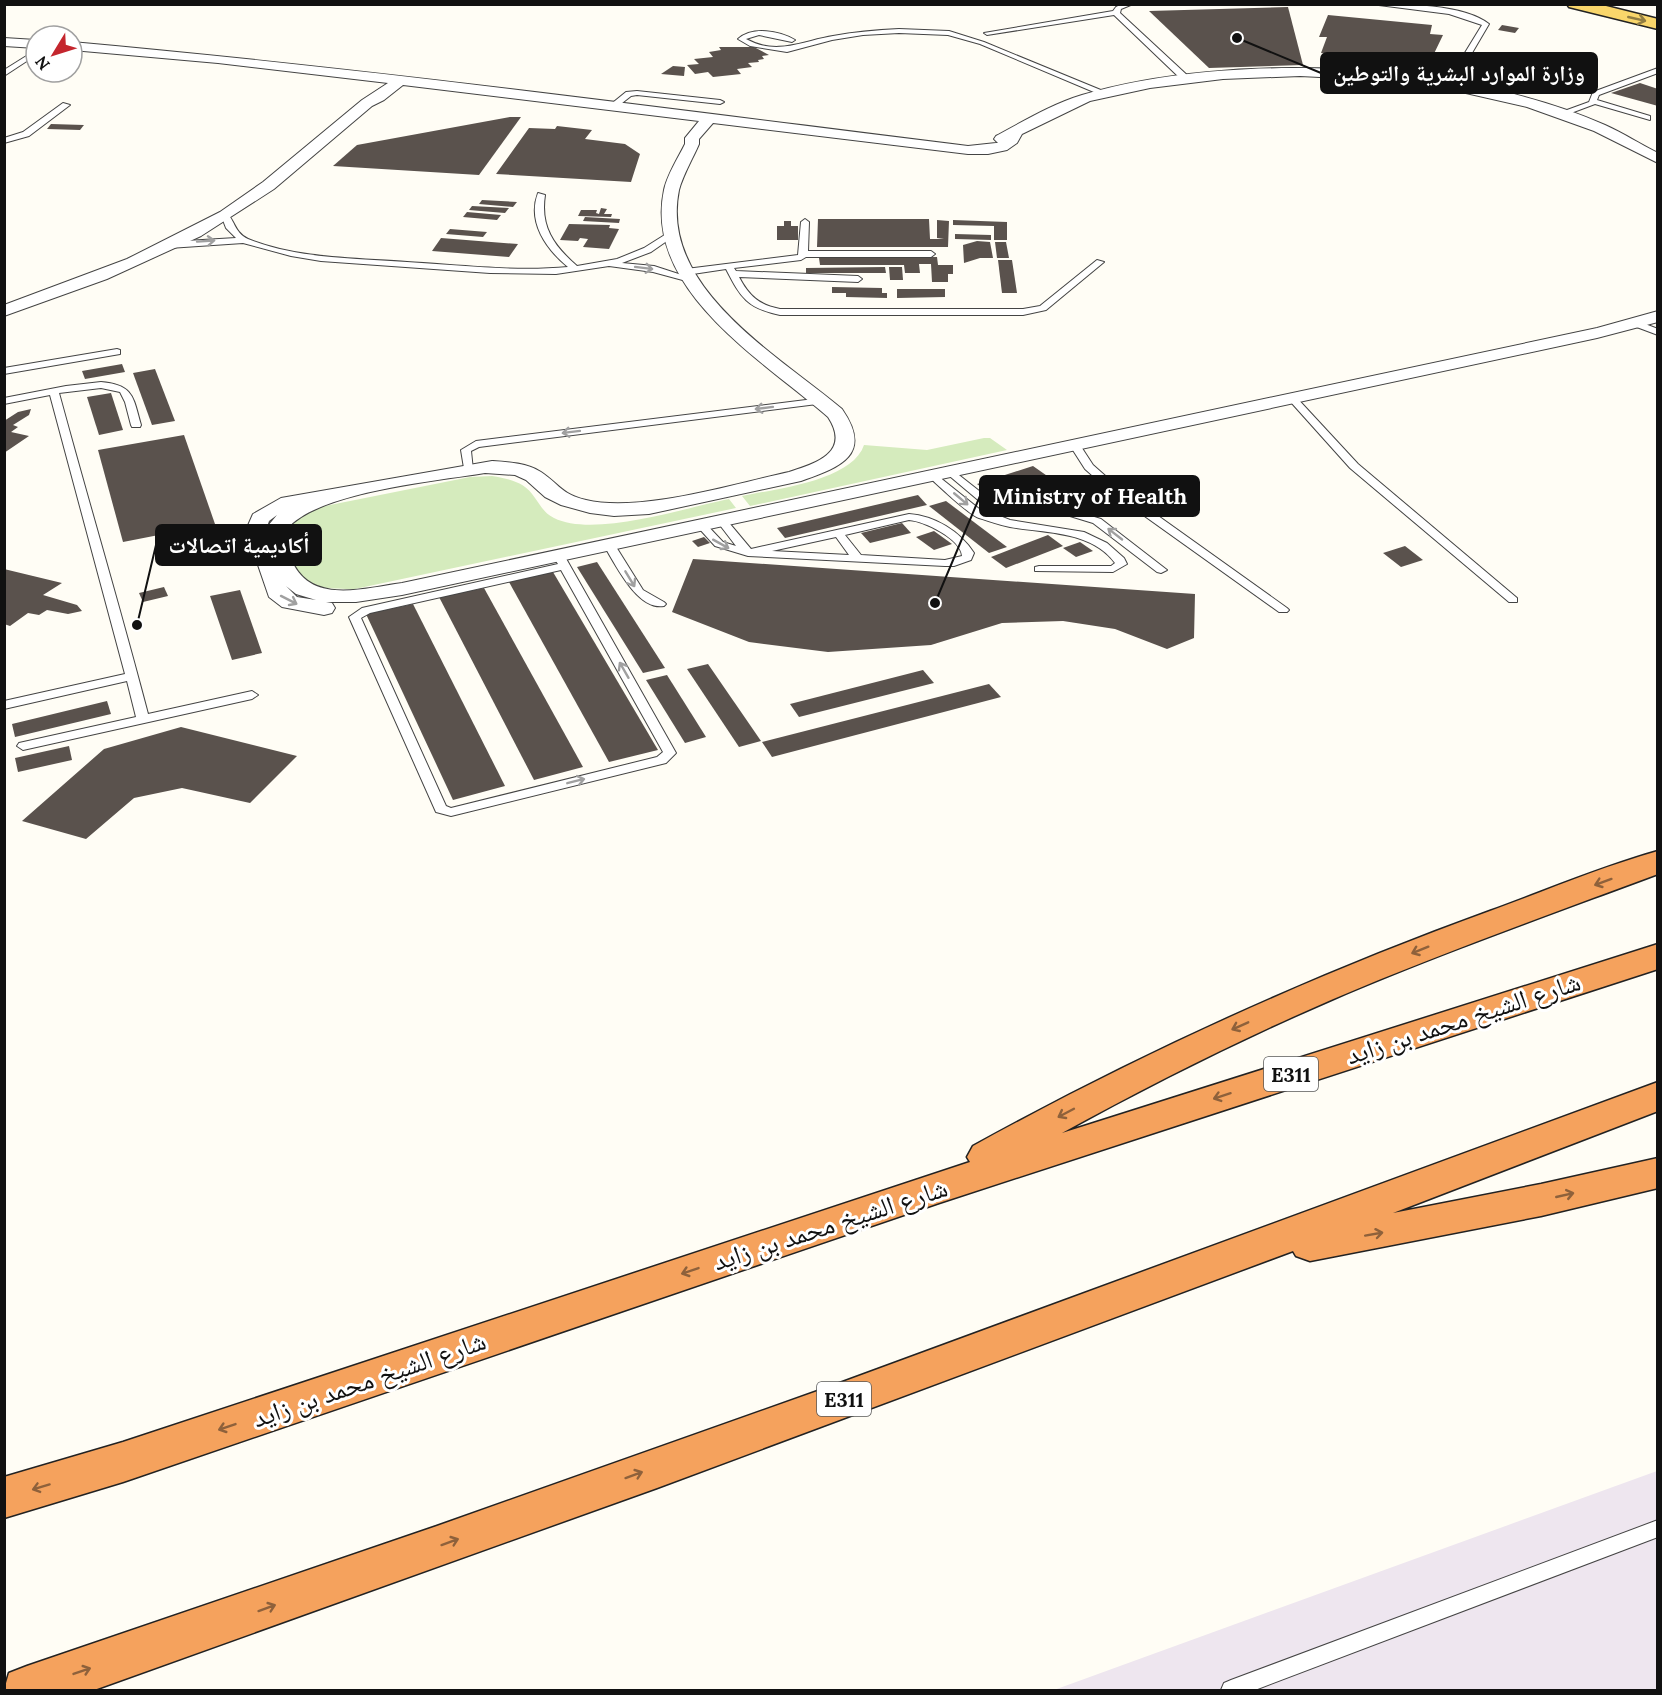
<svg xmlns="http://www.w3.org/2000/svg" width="1662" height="1695" font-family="Lora,'Noto Naskh Arabic',serif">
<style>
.industrial{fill:#eee6ef}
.green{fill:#d5ebbd}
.building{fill:#5a524d}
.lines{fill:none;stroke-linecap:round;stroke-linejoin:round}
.lane-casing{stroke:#444;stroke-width:2}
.street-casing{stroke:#444;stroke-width:2}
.primary-casing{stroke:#222;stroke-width:3}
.highway-casing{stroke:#222;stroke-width:3}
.lane{fill:#fff;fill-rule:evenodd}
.street{fill:#fff;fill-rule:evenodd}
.primary{fill:#f9d66b;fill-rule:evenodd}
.highway{fill:#f5a25d;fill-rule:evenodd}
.oneway{stroke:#917d42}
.oneway2{stroke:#a0a0a0}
.oneway3{stroke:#8e613b}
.labels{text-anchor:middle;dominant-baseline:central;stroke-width:6;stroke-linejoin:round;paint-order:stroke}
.shield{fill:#fff;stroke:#585858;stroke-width:1.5}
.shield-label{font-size:20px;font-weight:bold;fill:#111}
.near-street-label{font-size:26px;fill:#111;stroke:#fff}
.leader{fill:none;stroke:#111;stroke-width:2}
.callout-dot{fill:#111;stroke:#fff;stroke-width:2}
.callout{fill:#111;stroke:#111;stroke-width:2}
.callout-label{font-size:22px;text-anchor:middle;font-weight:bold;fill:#fff}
</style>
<rect width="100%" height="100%" fill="#fffdf5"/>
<path class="industrial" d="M 1657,1471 L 1657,1690 L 1054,1690 Z"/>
<g class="green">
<path d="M 984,438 L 990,438 L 1007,450 L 750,506 L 742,496 C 775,489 852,481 864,445 L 927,450 Z"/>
<path d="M 492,476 C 510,479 525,482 535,498 C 541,506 544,513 554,518 C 594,538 684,508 729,499 L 736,508 L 355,589 C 304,589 302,585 284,539 C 290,521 304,515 320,507 L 470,477 Z"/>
</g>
<g class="building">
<path d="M 1288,7 L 1303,65 L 1209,68 L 1149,11 Z"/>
<path d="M 1328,15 L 1432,25 L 1430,34 L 1443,35 L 1429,64 L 1321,53 L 1327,37 L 1319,37 Z"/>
<path d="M 1502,25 L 1519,28 L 1515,33 L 1498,30 Z"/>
<path d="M 719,47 L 754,47 L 769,55 L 762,56 L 764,59 L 758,60 L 759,62 L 748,63 L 752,67 L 737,69 L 741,74 L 713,77 L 708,72 L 695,74 L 687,65 L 699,64 L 694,59 L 713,57 L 709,52 L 721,50 Z"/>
<path d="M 673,66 L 685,67 L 684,76 L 661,74 Z"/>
<path d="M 1640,83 L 1658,89 L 1658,106 L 1611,93 Z"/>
<path d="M 510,117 L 521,117 L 479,175 L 333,166 L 357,145 Z"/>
<path d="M 51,124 L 84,125 L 80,130 L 47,129 Z"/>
<path d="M 557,126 L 592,130 L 585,139 L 625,144 L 640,154 L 631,182 L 496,174 L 529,128 L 555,129 Z"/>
<path d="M 482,200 L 517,202 L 513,207 L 479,204 Z"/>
<path d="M 472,206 L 509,208 L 505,213 L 469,210 Z"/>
<path d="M 601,208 L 607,209 L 604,214 L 612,214 L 611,217 L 578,216 L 581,210 L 597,210 L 596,213 L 599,214 Z"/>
<path d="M 467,212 L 501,215 L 497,220 L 463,217 Z"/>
<path d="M 585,217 L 620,219 L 619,223 L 583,221 Z"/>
<path d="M 818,219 L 929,219 L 930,239 L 944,239 L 937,238 L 937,220 L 949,221 L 948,247 L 817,247 Z"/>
<path d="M 953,220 L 1007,222 L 1007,240 L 994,240 L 994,226 L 953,225 Z"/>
<path d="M 784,221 L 791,221 L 791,226 L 798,226 L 798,240 L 777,240 L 777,226 L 784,226 Z"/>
<path d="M 569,224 L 610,225 L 609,228 L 619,229 L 609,249 L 583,247 L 588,239 L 580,238 L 578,241 L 560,240 Z"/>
<path d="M 450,229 L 487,232 L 483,237 L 446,234 Z"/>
<path d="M 955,234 L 991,235 L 991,240 L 955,239 Z"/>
<path d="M 441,238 L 518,244 L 509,257 L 432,251 Z"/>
<path d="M 977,241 L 990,242 L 993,258 L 980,258 L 964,263 L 963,245 Z"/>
<path d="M 995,242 L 1006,242 L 1009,258 L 997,258 Z"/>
<path d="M 937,257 L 938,265 L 953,265 L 953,274 L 948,274 L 948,282 L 932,282 L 931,264 L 919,264 L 920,273 L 905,273 L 904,265 L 820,265 L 819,258 Z"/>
<path d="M 998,260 L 1012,260 L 1017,293 L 1002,293 Z"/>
<path d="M 885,267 L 886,273 L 806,273 L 806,268 Z"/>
<path d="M 889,267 L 902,267 L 903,280 L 890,280 Z"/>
<path d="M 832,287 L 882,288 L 882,293 L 887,293 L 887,298 L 846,297 L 846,293 L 832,293 Z"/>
<path d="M 897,289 L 945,289 L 945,297 L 897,298 Z"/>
<path d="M 122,364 L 125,372 L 85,379 L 82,371 Z"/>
<path d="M 155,369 L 175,421 L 152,425 L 133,373 Z"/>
<path d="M 111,393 L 123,430 L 99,435 L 87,397 Z"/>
<path d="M 31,409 L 29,415 L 13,425 L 18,427 L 11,432 L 29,436 L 4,453 L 4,421 L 18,412 Z"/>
<path d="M 184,435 L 215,524 L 123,542 L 98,450 Z"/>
<path d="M 1033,466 L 1073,494 L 1057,499 L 1046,491 L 1005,505 L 977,484 Z"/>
<path d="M 918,495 L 927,505 L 785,538 L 777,528 Z"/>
<path d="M 946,501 L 1007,547 L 989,553 L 929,506 Z"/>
<path d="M 902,523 L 911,533 L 870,543 L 861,533 Z"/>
<path d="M 934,531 L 952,544 L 934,550 L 916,537 Z"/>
<path d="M 1048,535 L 1063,546 L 1006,568 L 991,557 Z"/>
<path d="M 704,537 L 710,543 L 698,547 L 692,541 Z"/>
<path d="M 1080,542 L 1093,551 L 1076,557 L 1063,548 Z"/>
<path d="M 1405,546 L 1423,560 L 1401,567 L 1383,553 Z"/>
<path d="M 693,559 L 1195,594 L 1194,638 L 1167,649 L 1115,629 L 1063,621 L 1002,623 L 931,645 L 828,652 L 749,642 L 672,612 Z"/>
<path d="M 597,562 L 665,668 L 643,673 L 577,567 Z"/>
<path d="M 4,569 L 62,583 L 43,595 L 77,605 L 82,611 L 68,614 L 47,610 L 39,615 L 28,613 L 10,626 L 4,624 Z"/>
<path d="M 553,572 L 658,750 L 609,762 L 509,582 Z"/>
<path d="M 164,587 L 168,596 L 143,602 L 139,593 Z"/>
<path d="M 484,588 L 583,767 L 534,780 L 439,597 Z"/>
<path d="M 240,590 L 262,653 L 232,660 L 210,596 Z"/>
<path d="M 413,604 L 505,786 L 453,800 L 366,614 Z"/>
<path d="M 708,664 L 761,741 L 739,747 L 687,669 Z"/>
<path d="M 923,670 L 934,683 L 799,717 L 790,704 Z"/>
<path d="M 667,675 L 706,737 L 685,743 L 646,680 Z"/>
<path d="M 989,684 L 1001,697 L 772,757 L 762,742 Z"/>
<path d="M 107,701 L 111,714 L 15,737 L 12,724 Z"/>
<path d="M 181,727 L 297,756 L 250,803 L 182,788 L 134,798 L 86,839 L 22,821 L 104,749 Z"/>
<path d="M 69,746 L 72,760 L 18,772 L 15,758 Z"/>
</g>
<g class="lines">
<defs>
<g id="lane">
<path d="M 1122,4 L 1133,4 L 1121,9 L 1120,13 L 1188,76 L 1188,80 L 1182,80 L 1114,15 L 987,35 L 984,33 L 1113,11 L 1116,7 Z"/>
<path d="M 1371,4 C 1403,4 1464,4 1489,24 L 1452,87 L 1448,89 L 1444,87 L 1482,25 L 1449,14 Z"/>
<path d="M 899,29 L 949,31 L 984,42 L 1108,93 L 1101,95 L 980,44 L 948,35 L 899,33 L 863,35 L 832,40 L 787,52 L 750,46 L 738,39 C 753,26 779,31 795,40 L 792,42 L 759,35 L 746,39 C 777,56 802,41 833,36 C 855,32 877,30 899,29 Z"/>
<path d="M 36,50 L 36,55 L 4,76 L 4,70 Z"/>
<path d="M 1658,68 L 1658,73 L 1599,95 L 1597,100 L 1650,116 L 1650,120 L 1595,104 L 1563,116 L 1556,114 L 1589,102 L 1593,92 Z"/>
<path d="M 637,91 L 720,100 L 724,102 L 720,104 L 637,95 L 631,96 L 617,107 L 610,105 L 626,92 Z"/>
<path d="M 63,103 L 70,105 L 29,136 L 4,143 L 4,138 L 23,132 Z"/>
<path d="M 538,193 L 545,195 C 540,227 554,246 577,266 L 617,259 L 644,248 L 671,231 L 675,234 L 674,236 L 651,252 L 622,263 L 654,266 L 694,279 L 690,282 L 653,272 L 609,266 L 556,274 L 490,273 L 321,261 L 291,256 L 243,243 L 169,248 L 165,245 L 169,242 L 236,238 L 226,228 L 221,215 L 225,212 C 234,217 234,233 248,239 C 297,259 355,258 407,262 C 460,265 514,272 568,267 C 546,249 527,222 538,193 Z"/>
<path d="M 805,219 L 809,222 L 808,251 L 931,251 L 935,254 L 931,257 L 806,257 L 801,260 L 734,268 L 736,271 L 858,276 L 862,279 L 858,282 L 739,277 C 749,296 759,305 780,309 L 1023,309 L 1040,306 L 1097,260 L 1104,262 L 1046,310 L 1023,315 L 780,315 C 747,308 741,298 726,269 L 686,275 L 682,272 L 686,269 L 798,255 L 801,222 Z"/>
<path d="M 1634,322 L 1640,322 L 1658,329 L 1658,335 L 1634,326 Z"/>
<path d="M 117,349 L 120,350 L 120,354 L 4,374 L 4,368 Z"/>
<path d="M 101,382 C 134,385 133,397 141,425 L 140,427 L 132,427 L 131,425 L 125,402 L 120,392 L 101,388 L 59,393 C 88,500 120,607 148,714 L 252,691 L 258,695 L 252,699 L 23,750 L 17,746 L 19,743 L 136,717 L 127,681 L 4,709 L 4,701 L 125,674 L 50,395 L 4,404 L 4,398 L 66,386 Z"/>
<path d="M 1292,395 L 1295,396 L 1358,464 L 1517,598 L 1517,602 L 1509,602 L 1350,468 L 1289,400 L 1287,398 Z"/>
<path d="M 822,398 L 827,401 L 825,403 L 479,447 L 471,451 L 473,470 L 469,471 L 464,468 L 461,450 L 476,441 Z"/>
<path d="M 1074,441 L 1078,442 L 1093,465 L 1119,488 L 1287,608 L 1289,610 L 1287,612 L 1279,612 L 1111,492 L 1085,469 L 1069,444 Z"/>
<path d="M 950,468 L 997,505 L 1071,510 L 1101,519 L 1167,570 L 1161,573 L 1157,572 L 1093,523 L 1070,516 L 990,510 L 946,473 L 946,469 Z"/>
<path d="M 933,472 L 983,512 L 995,514 L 1010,520 L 1084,532 L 1107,543 L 1124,558 L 1127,564 L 1113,572 L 1035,571 L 1035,567 L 1039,566 L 1111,566 L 1115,563 C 1092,531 1045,533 1010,527 C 1000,525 989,521 979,518 C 969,515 939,486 929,477 L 929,473 Z"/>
<path d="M 909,514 C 935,516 960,531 974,553 L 971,560 L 954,566 L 945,566 L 748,556 L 715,546 L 696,525 L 701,522 L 705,523 L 723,542 L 736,546 L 716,520 L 717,518 L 725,518 L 751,549 ZM 909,520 C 924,521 961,539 962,556 L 945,560 L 861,555 L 845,535 ZM 836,537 L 849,555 L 772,551 Z"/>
<path d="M 609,541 L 613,542 L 643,590 L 664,602 L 666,604 L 664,606 C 637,611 615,563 603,544 Z"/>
<path d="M 558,552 L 564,555 L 676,753 L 666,763 L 451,816 L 436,812 L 349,617 L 362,608 L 558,564 L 552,555 ZM 561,570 L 663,752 L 657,757 L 451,808 L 446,806 L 361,618 L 370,613 Z"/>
<path d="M 1658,1520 L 1658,1537 L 1255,1690 L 1221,1690 L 1224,1683 L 1231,1680 Z"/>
</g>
<g id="street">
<path d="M 4,38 L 36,40 L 36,48 L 4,46 Z"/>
<path d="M 72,42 C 372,69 670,109 968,146 L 996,143 L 998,143 L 994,139 L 996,136 C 1024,121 1052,104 1082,95 C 1231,51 1462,61 1605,125 C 1623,133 1640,144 1658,153 L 1658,163 L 1594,131 L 1527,107 L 1457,91 L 1379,80 L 1300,76 L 1223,79 L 1150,88 L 1090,101 L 1022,134 L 1017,143 L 1007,150 L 988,154 L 968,154 L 713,123 L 699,139 L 699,144 C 693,158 683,175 679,190 C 659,288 778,355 842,409 C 873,454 842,467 801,481 L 649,514 L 614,516 L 590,513 L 561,505 L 545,497 L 526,480 L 515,475 L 485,473 C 437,481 317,492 287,529 C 283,542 287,549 292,561 C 311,605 364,588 402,583 L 1597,328 L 1658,311 L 1658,322 L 1597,338 L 402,595 L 356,602 L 326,602 L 332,603 L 335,608 L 332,613 L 324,615 L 282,607 L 269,597 L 246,530 L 253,514 L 281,498 L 492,461 C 508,462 527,463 541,472 C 559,484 561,494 586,500 C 640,513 734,484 789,472 C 817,463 851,452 828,417 C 764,361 643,290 664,190 C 667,175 678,158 685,144 L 685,138 L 699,121 L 403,85 L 384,100 L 372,106 L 274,189 L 201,236 L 107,279 L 4,316 L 4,305 L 127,259 L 220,212 L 263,182 L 362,100 L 388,83 L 218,63 L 72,50 ZM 277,515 L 267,527 L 269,521 ZM 286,586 L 296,594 L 316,600 L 297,597 Z"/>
</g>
<path id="primary" d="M 1567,4 L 1598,4 L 1658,19 L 1658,29 L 1569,7 Z"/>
<g id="highway">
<path d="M 1658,851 L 1658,874 C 1548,915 1438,954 1331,1000 C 1239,1040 1149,1085 1062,1133 L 1658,944 L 1658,969 L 939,1203 L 123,1482 L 4,1518 L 4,1477 L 123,1442 L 970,1162 L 967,1157 L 973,1146 C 1140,1054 1311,976 1490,911 C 1545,891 1601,867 1658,851 Z"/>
<path d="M 1658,1082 L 1658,1111 L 1393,1213 L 1541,1184 L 1658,1158 L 1658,1188 L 1541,1216 L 1310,1261 L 1296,1256 L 1293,1251 L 657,1488 L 94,1690 L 4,1690 L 9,1673 L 27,1666 L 437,1526 L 829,1387 Z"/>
</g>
</defs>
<use href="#lane" class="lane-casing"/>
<use href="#street" class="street-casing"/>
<use href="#primary" class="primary-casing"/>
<use href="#highway" class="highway-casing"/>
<use href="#lane" class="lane"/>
<use href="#street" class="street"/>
<use href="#primary" class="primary"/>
<use href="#highway" class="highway"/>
</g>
<defs><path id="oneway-shaft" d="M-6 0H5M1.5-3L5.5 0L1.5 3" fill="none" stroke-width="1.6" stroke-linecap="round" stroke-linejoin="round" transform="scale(1.5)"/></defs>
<use class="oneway" href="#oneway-shaft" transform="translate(1637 19) rotate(13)"/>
<g class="oneway2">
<use href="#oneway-shaft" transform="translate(206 241) rotate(-4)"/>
<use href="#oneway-shaft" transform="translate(644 268) rotate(7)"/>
<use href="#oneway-shaft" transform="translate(764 408) rotate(173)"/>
<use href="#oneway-shaft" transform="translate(571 432) rotate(173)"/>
<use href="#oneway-shaft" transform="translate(961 499) rotate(40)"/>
<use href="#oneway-shaft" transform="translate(1115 534) rotate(-142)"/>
<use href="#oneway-shaft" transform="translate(721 544) rotate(29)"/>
<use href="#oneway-shaft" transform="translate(630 579) rotate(59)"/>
<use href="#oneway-shaft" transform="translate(289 600) rotate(27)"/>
<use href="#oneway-shaft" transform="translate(624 670) rotate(-120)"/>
<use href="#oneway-shaft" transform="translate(576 781) rotate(-14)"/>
</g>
<g class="oneway3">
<use href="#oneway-shaft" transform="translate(1603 882) rotate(160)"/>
<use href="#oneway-shaft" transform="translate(1420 950) rotate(158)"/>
<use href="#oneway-shaft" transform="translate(1240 1026) rotate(156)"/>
<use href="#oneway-shaft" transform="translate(1222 1096) rotate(162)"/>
<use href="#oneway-shaft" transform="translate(1066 1113) rotate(152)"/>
<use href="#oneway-shaft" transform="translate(1565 1195) rotate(-13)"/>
<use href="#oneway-shaft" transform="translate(1374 1234) rotate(-10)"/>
<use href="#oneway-shaft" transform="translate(690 1271) rotate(161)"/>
<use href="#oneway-shaft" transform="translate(227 1427) rotate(161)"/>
<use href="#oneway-shaft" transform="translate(634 1475) rotate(-20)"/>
<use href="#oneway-shaft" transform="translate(41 1487) rotate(163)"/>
<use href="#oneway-shaft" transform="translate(450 1542) rotate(-20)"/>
<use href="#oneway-shaft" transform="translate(267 1608) rotate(-20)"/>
<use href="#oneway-shaft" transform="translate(82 1671) rotate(-19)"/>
</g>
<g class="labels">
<g class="shield">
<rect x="1264" y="1057" width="54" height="34" rx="4.5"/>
<rect x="817" y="1382" width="54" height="34" rx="4.5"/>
</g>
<g class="shield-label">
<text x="1291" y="1074">E311</text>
<text x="844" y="1399">E311</text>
</g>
<g class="near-street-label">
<text transform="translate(1463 1018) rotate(-18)">شارع الشيخ محمد بن زايد</text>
<text transform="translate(830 1224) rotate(-18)">شارع الشيخ محمد بن زايد</text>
<text transform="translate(369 1379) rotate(-19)">شارع الشيخ محمد بن زايد</text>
</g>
</g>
<path class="leader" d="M1237 38L1321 73M935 603L980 496M137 625L156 545"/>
<g class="callout-dot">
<circle cx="1237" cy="38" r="6"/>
<circle cx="935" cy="603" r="6"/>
<circle cx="137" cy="625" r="6"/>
</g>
<g class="callout">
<rect x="1321" y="53" width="276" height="40" rx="6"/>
<rect x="980" y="476" width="219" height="40" rx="6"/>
<rect x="156" y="525" width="165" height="40" rx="6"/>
</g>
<g class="callout-label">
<text x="1459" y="81">وزارة الموارد البشرية والتوطين</text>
<text x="1090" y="504">Ministry of Health</text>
<text x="239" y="553">أكاديمية اتصالات</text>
</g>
<rect width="1662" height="1695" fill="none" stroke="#111111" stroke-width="12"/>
<g transform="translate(54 54) rotate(232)"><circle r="28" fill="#ffffff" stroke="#a0a0a0" stroke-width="1.5"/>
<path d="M0-4.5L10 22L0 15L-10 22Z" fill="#c4262e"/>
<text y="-9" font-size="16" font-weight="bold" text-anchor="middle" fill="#111111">N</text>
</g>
</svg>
